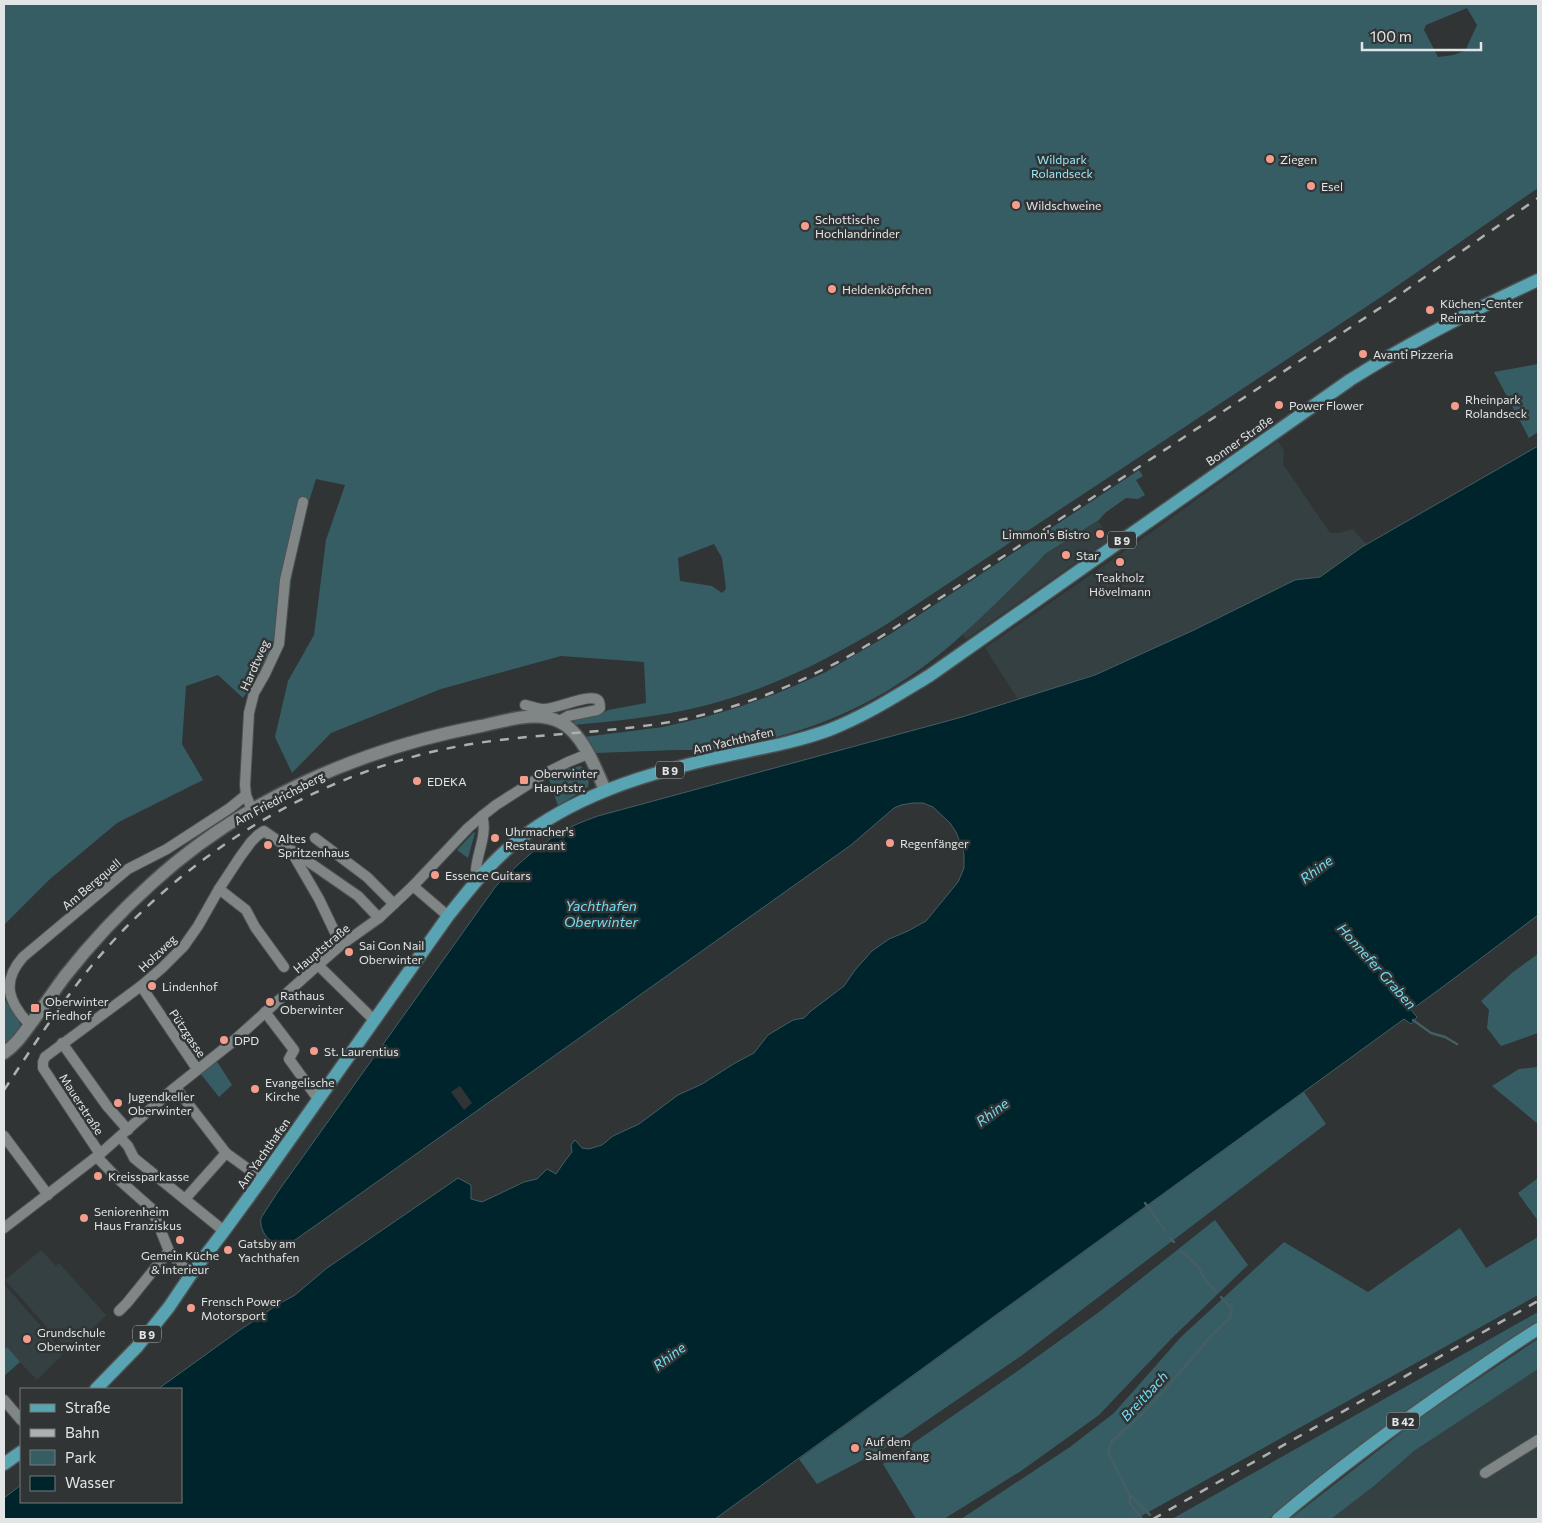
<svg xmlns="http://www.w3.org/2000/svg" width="1542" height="1523" font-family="Commissioner,sans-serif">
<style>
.built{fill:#354042}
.green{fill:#375d64;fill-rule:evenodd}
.water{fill:#00242b;stroke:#445e63}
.pier{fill:#303435}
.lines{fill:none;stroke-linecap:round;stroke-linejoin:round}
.stream{stroke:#445e63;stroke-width:2.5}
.minor-casing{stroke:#4d5051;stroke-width:12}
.tertiary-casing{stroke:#4d5051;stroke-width:15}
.primary-casing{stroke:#4d5051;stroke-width:15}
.minor{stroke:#808586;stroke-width:10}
.tertiary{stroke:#808586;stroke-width:12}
.primary{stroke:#59a4b2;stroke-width:12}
.rail{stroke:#acb0b0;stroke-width:2.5;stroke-dasharray:9 9;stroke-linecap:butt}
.poi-dot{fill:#f49d8c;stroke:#303435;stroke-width:2}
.labels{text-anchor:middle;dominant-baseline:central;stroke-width:5;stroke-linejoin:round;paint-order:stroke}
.shield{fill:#303435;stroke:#adb0b0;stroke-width:1}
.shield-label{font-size:11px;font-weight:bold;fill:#e2e5e5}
.park-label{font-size:12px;fill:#96e7f8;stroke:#303435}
.poi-label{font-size:12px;fill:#e2e5e5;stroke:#303435;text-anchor:start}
.street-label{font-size:12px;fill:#e2e5e5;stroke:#303435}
.water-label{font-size:14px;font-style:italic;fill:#72ddf3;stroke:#303435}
</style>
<rect width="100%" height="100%" fill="#303435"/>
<g class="built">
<path d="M 1278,441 L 1284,451 L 1283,464 L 1330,533 L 1339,533 L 1353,529 L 1367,545 L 1320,577 L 1295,580 L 1196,629 L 1095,675 L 1018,699 L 985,648 L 1135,544 Z"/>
<path d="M 1098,521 L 1110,539 L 966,639 L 962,634 L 1036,564 L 1045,554 Z"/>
<path d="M 41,1250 L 56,1266 L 59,1263 L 106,1315 L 69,1352 L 5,1280 Z"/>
<path d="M 4,1284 L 64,1353 L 37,1380 L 20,1362 L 4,1376 Z"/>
<path d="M 1538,1369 L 1538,1519 L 1331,1519 L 1374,1486 L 1414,1451 Z"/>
</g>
<g class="green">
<path d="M 4,4 L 1538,4 L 1538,188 L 1387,293 L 887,624 C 828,660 766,691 699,707 C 658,717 615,721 573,725 L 574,720 L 576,718 L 601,714 L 608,710 L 646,703 L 644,662 L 561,656 L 441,689 L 331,733 L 292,773 L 275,737 L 288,681 L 314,635 L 326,540 L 345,485 L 316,479 L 295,545 L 287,620 L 273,641 L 264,665 L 243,698 L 218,675 L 186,686 L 182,744 L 203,780 L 117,823 L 50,879 L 4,925 ZM 1467,8 L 1477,25 L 1465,51 L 1453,55 L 1438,57 L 1424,30 L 1426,25 ZM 714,544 L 722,558 L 726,589 L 722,593 L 712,586 L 680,581 L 678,558 Z"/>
<path d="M 1538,364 L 1538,432 L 1529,438 L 1494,372 Z"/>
<path d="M 1139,470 L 1143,476 L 1136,480 L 1145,495 L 1138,499 L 1126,498 L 1105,513 L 1099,520 L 1045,554 L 1036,564 C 1009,590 982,618 953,643 C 882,704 807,737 714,749 C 702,750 688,750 676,750 C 649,751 623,752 596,753 L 584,737 L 663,727 L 702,718 L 739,707 L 778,693 L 824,673 L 892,633 Z"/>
<path d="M 580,766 C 588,769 590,779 588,787 L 558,806 L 549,779 L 567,769 Z"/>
<path d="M 474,832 L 475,833 L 468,858 L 457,850 Z"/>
<path d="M 1538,954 L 1538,1033 L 1501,1046 L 1487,1028 L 1489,1010 L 1481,1001 L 1513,972 Z"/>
<path d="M 4,998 C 11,1011 19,1014 21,1029 L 4,1045 Z"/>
<path d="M 216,1060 L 232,1085 L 219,1097 L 200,1073 Z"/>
<path d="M 1538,1067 L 1538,1124 L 1492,1086 L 1519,1069 Z"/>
<path d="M 1304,1092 L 1326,1124 L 1021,1356 L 891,1445 L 817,1484 L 799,1459 Z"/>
<path d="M 1538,1178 L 1538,1221 L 1518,1193 Z"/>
<path d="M 1215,1220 L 1248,1265 L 1172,1338 L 1099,1415 L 1021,1471 L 944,1519 L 916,1519 L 883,1464 L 1019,1370 L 1099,1312 Z"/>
<path d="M 1460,1228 L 1486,1268 L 1538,1237 L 1538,1295 L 1136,1519 L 961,1519 L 1070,1447 L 1114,1413 L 1181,1337 L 1284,1242 L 1368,1292 Z"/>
<path d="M 1538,1312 L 1538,1322 L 1378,1431 L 1330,1468 L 1268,1519 L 1172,1519 Z"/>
<path d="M 1538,1339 L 1538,1369 L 1414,1451 L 1374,1486 L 1331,1519 L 1290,1519 L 1425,1414 Z"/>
<path d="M 7,1347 L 20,1362 L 4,1376 L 4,1350 Z"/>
</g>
<path class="water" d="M 1538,446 L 1538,915 C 1496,947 1454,979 1411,1010 L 1417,1017 L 1411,1024 L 1404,1019 L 715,1519 L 4,1519 L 4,1498 L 21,1485 L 21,1502 L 181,1502 L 181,1389 L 158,1389 L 237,1332 L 277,1305 L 295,1295 L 327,1268 L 458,1178 L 471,1185 L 471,1199 L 482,1202 L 524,1182 L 537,1179 L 547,1169 L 556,1174 L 565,1161 L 572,1152 L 571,1145 L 575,1140 L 582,1148 L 589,1149 L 602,1145 L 613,1136 L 639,1124 L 678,1095 L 702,1084 L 735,1063 L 754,1053 L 768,1035 L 793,1020 L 804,1018 L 811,1011 L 844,986 L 855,970 L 872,951 L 889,939 L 908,931 L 926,921 L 958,882 L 964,868 L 964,854 L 962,847 L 956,832 L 950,823 L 933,807 L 923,803 L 913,803 L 901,805 L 894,808 L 851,845 L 312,1228 C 296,1238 282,1256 266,1236 C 262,1231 260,1224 261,1218 L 277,1193 L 496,886 C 518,864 544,839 573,826 C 581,822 590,819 598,816 L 962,717 L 1095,675 L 1194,630 L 1295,580 L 1320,577 L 1362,547 Z"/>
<path class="pier" d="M 460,1086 L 472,1103 L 464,1110 L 451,1092 Z"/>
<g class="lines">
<g class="stream">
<path d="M 1413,1020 L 1431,1033 L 1445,1037 L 1457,1044"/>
<path d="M 1145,1203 L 1165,1230"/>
<path d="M 1170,1238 L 1174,1242"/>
<path d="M 1181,1251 L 1199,1267 L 1202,1275 L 1216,1292"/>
<path d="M 1130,1495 L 1130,1503 L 1142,1519"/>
<path d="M 1150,1515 L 1130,1495 L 1115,1467 L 1109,1454 L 1109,1448 L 1112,1441 L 1141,1415 L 1169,1385 L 1210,1337 L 1230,1318 L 1232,1309 L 1221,1297"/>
</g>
<defs>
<g id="minor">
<path d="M 525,705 C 531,706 538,709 544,709 C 556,709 590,693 598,700 C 600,702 600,705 600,708 L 597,710 L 568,716 L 559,721"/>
<path d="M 252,810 L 246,795 L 245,785 L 249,713 L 254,693 L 265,674 L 279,644 L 285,580 L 303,502"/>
<path d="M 315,838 L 367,877 L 394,904"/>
<path d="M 293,851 L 358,896 L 379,918"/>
<path d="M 479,877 L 477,874 L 476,870 C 477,853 488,833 482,816"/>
<path d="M 413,886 L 448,916"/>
<path d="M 219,889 L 246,910 L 255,927 L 284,967"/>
<path d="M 318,965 L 374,1020"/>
<path d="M 141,986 L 197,1069"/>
<path d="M 265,1012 L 294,1050 L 289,1059 L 318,1099"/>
<path d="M 30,1025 C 8,1002 1,982 23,957 L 128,869 L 167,849 L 230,808 L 246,795"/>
<path d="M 62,1043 L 107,1106 L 128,1130"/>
<path d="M 176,1088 L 226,1153 L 262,1179"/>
<path d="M 4,1136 L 48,1195"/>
<path d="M 120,1137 L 128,1146 L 134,1158 L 224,1231"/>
<path d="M 100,1154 L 43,1068 L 43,1062 L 45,1057 L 141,986 L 162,968 L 184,946 L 198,926 L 219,889 L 240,857 L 251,842 L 258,835 L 264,831 L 290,849 L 319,899 L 341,945"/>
<path d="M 97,1157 L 117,1178 L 152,1209 L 169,1251 L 179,1263 L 192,1273"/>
<path d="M 185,1199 L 226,1153"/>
<path d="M 4,1228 L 100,1154 L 172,1090 L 230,1044 L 318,965 L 341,945 L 379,918 L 413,886 L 468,828 L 482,816 L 496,805 L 546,773 L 568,762 L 588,754"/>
<path d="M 119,1311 L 127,1303 L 169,1251"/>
<path d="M 4,1400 L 21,1420"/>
<path d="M 1485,1473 L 1538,1440 L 1538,1441"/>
</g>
<path id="tertiary" d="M 4,1053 C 16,1045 23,1034 32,1022 C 43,1007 54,991 65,976 C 91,943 120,912 151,884 C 242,800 360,749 481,726 C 506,721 535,710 560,722 C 582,732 596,769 605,790"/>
<g id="primary">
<path d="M 96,1389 L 137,1347 L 169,1307 L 192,1273 L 224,1231 L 262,1179 L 448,916 C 469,890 490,862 517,841 C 574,796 642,775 711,759 C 750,750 791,744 829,730 C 865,716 896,696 929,676 L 1350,380 C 1410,342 1473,310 1538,280"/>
<path d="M 4,1464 L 21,1452"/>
<path d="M 1278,1519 C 1337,1469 1398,1424 1462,1380 C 1487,1363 1512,1345 1538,1329"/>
</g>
</defs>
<use href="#minor" class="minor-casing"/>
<use href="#tertiary" class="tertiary-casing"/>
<use href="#primary" class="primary-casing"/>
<use href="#minor" class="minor"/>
<use href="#tertiary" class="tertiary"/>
<use href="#primary" class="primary"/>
<g class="rail">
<path d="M 4,1090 C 36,1042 67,993 105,950 C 197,846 324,771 460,746 C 525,734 592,734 658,724 C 715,715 771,696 822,670 C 856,654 888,632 919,612 L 1392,300 L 1538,198"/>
<path d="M 1153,1519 L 1538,1301"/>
</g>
</g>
<g class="poi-dot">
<circle cx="1270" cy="159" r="5"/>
<circle cx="1311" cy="186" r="5"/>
<circle cx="1016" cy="205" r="5"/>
<circle cx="805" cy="226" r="5"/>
<circle cx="832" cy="289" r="5"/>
<circle cx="1430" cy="310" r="5"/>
<circle cx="1363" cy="354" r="5"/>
<circle cx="1279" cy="405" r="5"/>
<circle cx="1455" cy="406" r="5"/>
<circle cx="1100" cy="534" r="5"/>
<circle cx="1066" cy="555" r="5"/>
<circle cx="1120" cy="562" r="5"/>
<rect x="519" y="775" width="10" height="10" rx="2.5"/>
<circle cx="417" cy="781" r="5"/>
<circle cx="495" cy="838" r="5"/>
<circle cx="890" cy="843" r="5"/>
<circle cx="268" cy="845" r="5"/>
<circle cx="435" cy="875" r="5"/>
<circle cx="349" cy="952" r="5"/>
<circle cx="152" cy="986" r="5"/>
<circle cx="270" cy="1002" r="5"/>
<rect x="30" y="1003" width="10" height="10" rx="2.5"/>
<circle cx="224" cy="1040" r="5"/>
<circle cx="314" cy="1051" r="5"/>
<circle cx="255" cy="1089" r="5"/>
<circle cx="118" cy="1103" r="5"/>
<circle cx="98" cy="1176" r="5"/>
<circle cx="84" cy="1218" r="5"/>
<circle cx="180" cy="1240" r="5"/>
<circle cx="228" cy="1250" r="5"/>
<circle cx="191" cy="1308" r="5"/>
<circle cx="27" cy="1339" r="5"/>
<circle cx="855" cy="1448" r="5"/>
</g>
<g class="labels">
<g class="shield">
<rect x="1108" y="531.5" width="28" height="17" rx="4"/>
<rect x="656" y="761.5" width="28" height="17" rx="4"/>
<rect x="133" y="1325.5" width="28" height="17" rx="4"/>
<rect x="1387" y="1412.5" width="32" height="17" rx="4"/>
</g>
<g class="shield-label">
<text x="1122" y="540">B 9</text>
<text x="670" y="770">B 9</text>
<text x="147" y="1334">B 9</text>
<text x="1403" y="1421">B 42</text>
</g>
<g class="park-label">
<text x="1062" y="159">Wildpark<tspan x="1062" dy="14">Rolandseck</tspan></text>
</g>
<g class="poi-label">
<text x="1280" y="159">Ziegen</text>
<text x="1321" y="186">Esel</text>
<text x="1026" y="205">Wildschweine</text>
<text x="815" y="219">Schottische<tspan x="815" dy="14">Hochlandrinder</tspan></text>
<text x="842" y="289">Heldenköpfchen</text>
<text x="1440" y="303">Küchen-Center<tspan x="1440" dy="14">Reinartz</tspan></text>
<text x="1373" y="354">Avanti Pizzeria</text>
<text x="1465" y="399">Rheinpark<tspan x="1465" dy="14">Rolandseck</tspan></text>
<text x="1289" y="405">Power Flower</text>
<text x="1090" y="534" text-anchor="end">Limmon's Bistro</text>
<text x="1076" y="555">Star</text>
<text x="1120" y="577" text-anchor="middle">Teakholz<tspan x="1120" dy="14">Hövelmann</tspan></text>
<text x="534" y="773">Oberwinter<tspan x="534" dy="14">Hauptstr.</tspan></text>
<text x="427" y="781">EDEKA</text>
<text x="505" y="831">Uhrmacher's<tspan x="505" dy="14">Restaurant</tspan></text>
<text x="278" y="838">Altes<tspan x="278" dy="14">Spritzenhaus</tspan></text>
<text x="900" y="843">Regenfänger</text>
<text x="445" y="875">Essence Guitars</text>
<text x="359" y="945">Sai Gon Nail<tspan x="359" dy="14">Oberwinter</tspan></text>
<text x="162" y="986">Lindenhof</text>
<text x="280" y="995">Rathaus<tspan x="280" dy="14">Oberwinter</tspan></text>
<text x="45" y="1001">Oberwinter<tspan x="45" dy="14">Friedhof</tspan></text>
<text x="234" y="1040">DPD</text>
<text x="324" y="1051">St. Laurentius</text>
<text x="265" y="1082">Evangelische<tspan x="265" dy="14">Kirche</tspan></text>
<text x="128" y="1096">Jugendkeller<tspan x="128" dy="14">Oberwinter</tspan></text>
<text x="108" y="1176">Kreissparkasse</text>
<text x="94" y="1211">Seniorenheim<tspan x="94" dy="14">Haus Franziskus</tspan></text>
<text x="238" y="1243">Gatsby am<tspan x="238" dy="14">Yachthafen</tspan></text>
<text x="180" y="1255" text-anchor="middle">Gemein Küche<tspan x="180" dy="14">&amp; Interieur</tspan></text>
<text x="201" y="1301">Frensch Power<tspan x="201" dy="14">Motorsport</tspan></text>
<text x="37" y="1332">Grundschule<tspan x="37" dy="14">Oberwinter</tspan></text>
<text x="865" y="1441">Auf dem<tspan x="865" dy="14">Salmenfang</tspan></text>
</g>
<g class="street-label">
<text transform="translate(1239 440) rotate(-35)">Bonner Straße</text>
<text transform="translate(254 665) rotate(-66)">Hardtweg</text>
<text transform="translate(733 740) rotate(-13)">Am Yachthafen</text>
<text transform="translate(279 798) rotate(-28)">Am Friedrichsberg</text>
<text transform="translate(91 884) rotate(-40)">Am Bergquell</text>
<text transform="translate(321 948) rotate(-40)">Hauptstraße</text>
<text transform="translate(157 953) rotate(-44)">Holzweg</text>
<text transform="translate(188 1033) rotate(56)">Pützgasse</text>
<text transform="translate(82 1104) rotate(57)">Mauerstraße</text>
<text transform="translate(263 1153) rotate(-55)">Am Yachthafen</text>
</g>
<g class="water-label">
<text transform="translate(1316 869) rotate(-37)">Rhine</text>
<text x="601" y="905">Yachthafen<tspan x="601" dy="16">Oberwinter</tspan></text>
<text transform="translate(1377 966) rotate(48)">Honnefer Graben</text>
<text transform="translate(992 1112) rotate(-37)">Rhine</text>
<text transform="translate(669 1356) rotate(-37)">Rhine</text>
<text transform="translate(1144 1396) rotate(-47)">Breitbach</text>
</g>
</g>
<rect width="1542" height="1523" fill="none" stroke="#e2e5e5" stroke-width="10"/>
<rect x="20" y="1388" width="162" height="115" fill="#303435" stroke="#777b7b"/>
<rect x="30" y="1404" width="25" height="8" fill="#59a4b2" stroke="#777b7b"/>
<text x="65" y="1413" font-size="15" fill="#e2e5e5">Straße</text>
<rect x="30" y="1429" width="25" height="8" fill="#acb0b0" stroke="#777b7b"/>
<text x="65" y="1438" font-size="15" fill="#e2e5e5">Bahn</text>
<rect x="30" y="1450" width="25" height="15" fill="#375d64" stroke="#777b7b"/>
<text x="65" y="1463" font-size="15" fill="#e2e5e5">Park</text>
<rect x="30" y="1476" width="25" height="15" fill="#00242b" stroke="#777b7b"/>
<text x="65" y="1488" font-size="15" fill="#e2e5e5">Wasser</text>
<path d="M1362 42v8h119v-8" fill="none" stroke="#e2e5e5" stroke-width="2.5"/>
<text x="1370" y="42" font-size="15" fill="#e2e5e5" stroke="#303435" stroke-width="4" paint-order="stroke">100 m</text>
</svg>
